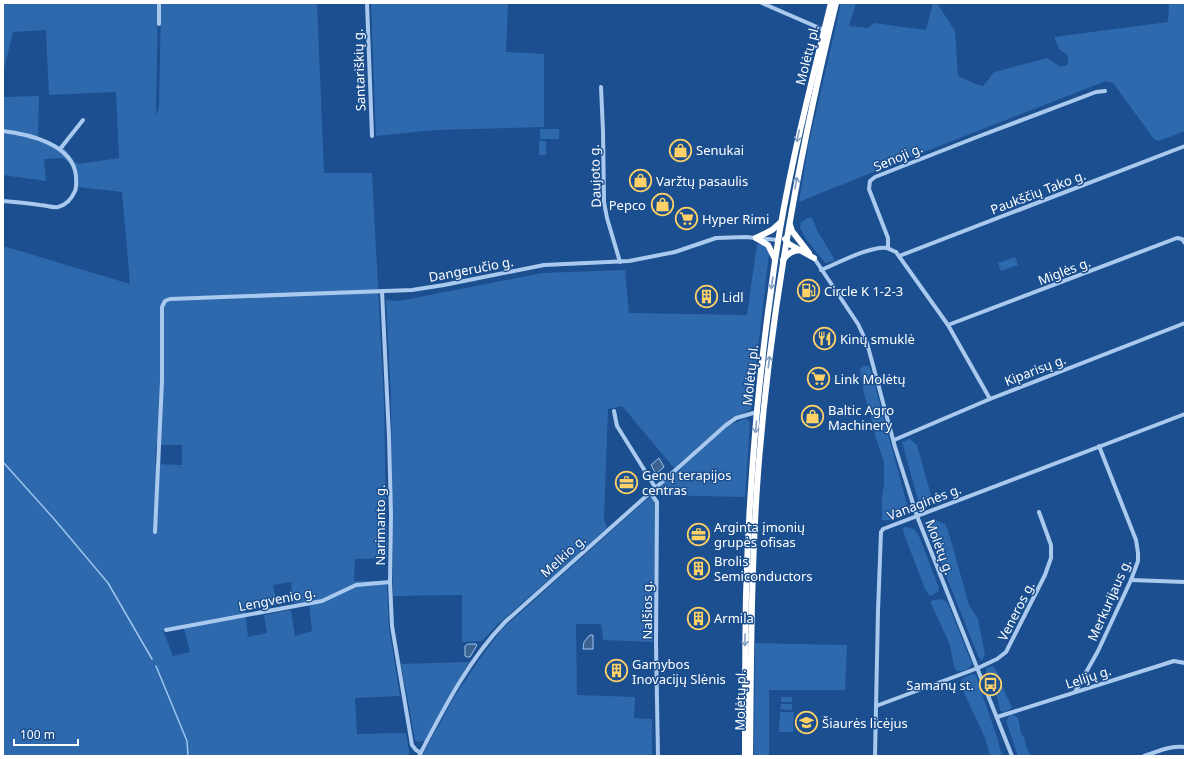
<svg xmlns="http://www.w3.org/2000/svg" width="1188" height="759" font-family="'Noto Sans',sans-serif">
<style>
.green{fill:#2e69ad;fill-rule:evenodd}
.water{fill:#3c6290;stroke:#9cc4f0}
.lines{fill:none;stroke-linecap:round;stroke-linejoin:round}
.stream{stroke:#9cc4f0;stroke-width:1.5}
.minor{stroke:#a9c9ee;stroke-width:4}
.highway{stroke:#fff;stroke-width:6}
.oneway{stroke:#829ec1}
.labels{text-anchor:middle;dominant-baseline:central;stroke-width:3;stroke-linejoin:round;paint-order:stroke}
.street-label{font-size:13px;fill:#fff;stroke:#1b4f8f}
.poi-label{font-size:13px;fill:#fff;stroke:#1b4f8f;text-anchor:start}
</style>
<rect width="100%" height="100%" fill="#1b4f8f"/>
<g class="green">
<path d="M 3,3 L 158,3 L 156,117 L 159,106 L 161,3 L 317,3 L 324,173 L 372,173 L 384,402 L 387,558 L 355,559 L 354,581 L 387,581 L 389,628 L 400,696 L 355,698 L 357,734 L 406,733 L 409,750 L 409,756 L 3,756 L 3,246 L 130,284 L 122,192 L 78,187 L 77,169 L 63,158 L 44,159 L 46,181 L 3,175 L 3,97 L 39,96 L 38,138 L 64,148 L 75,162 L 78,164 L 119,158 L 116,92 L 49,95 L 46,30 L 13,32 L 3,73 ZM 156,445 L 182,445 L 182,465 L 155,464 ZM 291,582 L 293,603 L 309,602 L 312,631 L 295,636 L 291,610 L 264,615 L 267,633 L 248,637 L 245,610 L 277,605 L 273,585 ZM 183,625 L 190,652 L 173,656 L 163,630 Z"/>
<path d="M 371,3 L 508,3 L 506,52 L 544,54 L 544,127 L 436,130 L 376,136 Z"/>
<path d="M 841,3 L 856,3 L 849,26 L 868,28 L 874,23 L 926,30 L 933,3 L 937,3 L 955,31 L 958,76 L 978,85 L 983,86 C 988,82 990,75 995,72 L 1047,58 C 1054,62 1061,70 1068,64 L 1068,56 L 1059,49 L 1054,37 L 1168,22 L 1169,3 L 1185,3 L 1185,131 L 1159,141 L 1154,139 L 1113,83 L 1106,81 L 883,168 L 799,202 L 808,147 Z"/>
<rect x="540" y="129" width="19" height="10"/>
<rect x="539" y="141" width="7" height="14"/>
<path d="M 808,218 L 812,218 L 818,232 L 834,258 L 834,261 L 825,263 L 806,239 L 800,228 L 801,222 Z"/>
<path d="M 757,244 C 764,245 767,247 769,254 L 751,410 L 731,418 L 674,468 L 622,406 L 608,409 L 604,519 L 607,528 L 496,626 L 482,641 L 462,642 L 462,595 L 393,596 L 391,396 L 386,300 L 399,301 L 542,273 L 625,270 L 629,313 L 747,315 Z"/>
<path d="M 1015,257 L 1018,265 L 1001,271 L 998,263 Z"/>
<path d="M 864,366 L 869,366 L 871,371 L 908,508 L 907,513 C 901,518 889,521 882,520 L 882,498 L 884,484 L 884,462 L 876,439 L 872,420 L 864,394 L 860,369 Z"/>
<path d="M 746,418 L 750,422 L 745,497 L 656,495 L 653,642 L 603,640 L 601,624 L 576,624 L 577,695 L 635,697 L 634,718 L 652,719 L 652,756 L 422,756 L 454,697 L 481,657 L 502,629 L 646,500 L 655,494 L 656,490 L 728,426 Z"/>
<path d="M 910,439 L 917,445 L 929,488 L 932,502 L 928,506 L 922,508 L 919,504 L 902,442 Z"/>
<path d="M 933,519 L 945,524 L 948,530 L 969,605 L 978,619 L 985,654 L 982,661 L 978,656 L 925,523 L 929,520 Z"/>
<path d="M 906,527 C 913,528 916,530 919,536 L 939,588 L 938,592 L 930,596 L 925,589 L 904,534 L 903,528 Z"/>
<path d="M 940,599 L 944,600 L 948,604 L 972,664 C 968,670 964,671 957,671 L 954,666 L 950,645 L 930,601 Z"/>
<path d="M 755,643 L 847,645 L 845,690 L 769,690 L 769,756 L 754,756 Z"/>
<path d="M 469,662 L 425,741 L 418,742 L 415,740 L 401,664 Z"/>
<path d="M 993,666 C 999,673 1000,681 1004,690 C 1006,696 1010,702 1012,708 L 1004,712 L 1000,710 L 995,689 L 986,671 L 987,668 Z"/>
<path d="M 972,674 L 976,675 L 978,682 L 998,740 L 1000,749 L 1003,756 L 990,756 L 985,738 L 960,684 L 962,679 Z"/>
<rect x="781" y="697" width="11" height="5"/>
<path d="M 781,704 L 792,704 L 792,710 L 780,709 Z"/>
<path d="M 780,712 L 794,712 L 793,732 L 779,732 Z"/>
<path d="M 1010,715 L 1014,715 L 1018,718 L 1021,733 L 1025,739 L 1026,746 L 1031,756 L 1018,756 L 1006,721 Z"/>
</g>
<g class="water">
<path d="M 659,458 L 664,467 L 656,474 L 651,465 Z"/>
<path d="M 590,635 L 593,635 L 593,649 L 583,649 L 584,642 Z"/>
<path d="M 468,644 L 476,644 L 477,645 L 470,657 L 467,657 L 465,656 L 465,646 Z"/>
</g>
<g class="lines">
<g class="stream">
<path d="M 3,462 L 55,520 L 108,583 L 152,659"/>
<path d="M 156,666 L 187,741 L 188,756"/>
</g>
<g class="minor">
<path d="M 367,3 L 372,136"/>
<path d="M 762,3 L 824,30"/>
<path d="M 159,24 L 159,3"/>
<path d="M 601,87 L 603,131 L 604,202 L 607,218 L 620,262"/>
<path d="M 3,131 C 28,134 73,144 76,176 C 76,181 77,186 75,191 C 72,198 66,205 58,207 C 52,208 45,205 40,205 C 27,203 15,202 3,201"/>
<path d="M 60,149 L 83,120"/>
<path d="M 888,248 L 888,238 L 869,189 L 870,181 L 875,177 L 977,137 L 1096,92 L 1105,91"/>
<path d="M 899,256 L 1185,146"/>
<path d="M 814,258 L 858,324 L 867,343 L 895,447 L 917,516 L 1012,756"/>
<path d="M 821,270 C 836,264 872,245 887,248 C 890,249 893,251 896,252 L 948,325 L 990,399"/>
<path d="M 382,291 L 389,437 L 391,515 L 390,582 L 392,626 L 412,745 L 416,750 L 421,753"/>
<path d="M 948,325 L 1177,238 L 1182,239 L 1185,243"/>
<path d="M 614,411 L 617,426 L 655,487"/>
<path d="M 894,440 L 990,399 L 1185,323"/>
<path d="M 650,492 L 657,502 L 656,645 L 658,756"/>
<path d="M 155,532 L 162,381 L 162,307 L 165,301 L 170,299 L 412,290 L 444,285 L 544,265 L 629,261 L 675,252 L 716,238 L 746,237 L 778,240"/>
<path d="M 1131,580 L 1185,582"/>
<path d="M 166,630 L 322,601 L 356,585 L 390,582"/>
<path d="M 1075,692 L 1098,651 L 1131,580 L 1138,561 L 1138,553 L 1136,540 L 1099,446"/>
<path d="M 876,706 L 978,668 L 997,659 L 1006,652 L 1045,575 L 1051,558 L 1051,545 L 1039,512"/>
<path d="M 997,717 L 1174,661 L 1185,663"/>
<path d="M 419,756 C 443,710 469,659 505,622 L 726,425 L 736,418 L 757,412"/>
<path d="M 875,756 L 878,611 L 881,532 L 883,529 L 1185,414"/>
<path d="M 1144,756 C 1157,752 1171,745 1185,747"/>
</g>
<g class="highway">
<path d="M 790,225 L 792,231 L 809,253"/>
<path d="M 756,238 L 768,245 L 775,259"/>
<path d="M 756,238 L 772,230 L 781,222"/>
<path d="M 785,239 L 789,244 L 814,258"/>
<path d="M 783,260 C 787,254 793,250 801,250"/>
<path d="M 745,756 C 745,703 745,649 746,595 C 749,491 757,387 772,283 C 784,188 808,96 831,3"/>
<path d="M 750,756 C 751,662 751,568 758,473 C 770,314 798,158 836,3"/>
</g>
</g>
<defs><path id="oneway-shaft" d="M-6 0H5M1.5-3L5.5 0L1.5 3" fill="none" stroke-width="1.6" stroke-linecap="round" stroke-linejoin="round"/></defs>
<g class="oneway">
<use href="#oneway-shaft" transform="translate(798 136) rotate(102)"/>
<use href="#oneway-shaft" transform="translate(796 183) rotate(-80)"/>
<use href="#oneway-shaft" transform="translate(772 283) rotate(98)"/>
<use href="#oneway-shaft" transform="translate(769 362) rotate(-83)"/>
<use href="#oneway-shaft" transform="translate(756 427) rotate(95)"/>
<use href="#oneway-shaft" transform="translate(745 640) rotate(91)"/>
</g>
<defs>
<symbol id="shop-ring" viewBox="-11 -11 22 22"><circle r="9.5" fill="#1b4f8f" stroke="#ffd166" stroke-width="1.5"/><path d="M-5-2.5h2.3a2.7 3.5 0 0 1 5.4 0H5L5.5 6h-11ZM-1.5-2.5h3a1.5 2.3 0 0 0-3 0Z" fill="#ffd166"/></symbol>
<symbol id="supermarket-ring" viewBox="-11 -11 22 22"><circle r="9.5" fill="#1b4f8f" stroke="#ffd166" stroke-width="1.5"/><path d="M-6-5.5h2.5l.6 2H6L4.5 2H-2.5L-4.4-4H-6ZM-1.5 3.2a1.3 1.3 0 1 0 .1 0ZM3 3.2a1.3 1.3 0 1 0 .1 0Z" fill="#ffd166"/></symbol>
<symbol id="fuel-ring" viewBox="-11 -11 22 22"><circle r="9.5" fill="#1b4f8f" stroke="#ffd166" stroke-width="1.5"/><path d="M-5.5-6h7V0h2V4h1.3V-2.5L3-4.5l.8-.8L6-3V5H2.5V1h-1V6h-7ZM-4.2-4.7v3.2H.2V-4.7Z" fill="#ffd166"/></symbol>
<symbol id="building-ring" viewBox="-11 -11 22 22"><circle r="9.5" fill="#1b4f8f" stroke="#ffd166" stroke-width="1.5"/><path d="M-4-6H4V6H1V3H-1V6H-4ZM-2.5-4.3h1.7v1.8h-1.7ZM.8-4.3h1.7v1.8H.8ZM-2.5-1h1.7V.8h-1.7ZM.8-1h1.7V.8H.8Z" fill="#ffd166"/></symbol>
<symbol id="restaurant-ring" viewBox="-11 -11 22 22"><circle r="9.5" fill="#1b4f8f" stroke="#ffd166" stroke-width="1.5"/><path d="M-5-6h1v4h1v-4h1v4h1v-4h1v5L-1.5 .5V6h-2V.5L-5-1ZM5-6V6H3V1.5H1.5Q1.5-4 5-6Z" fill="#ffd166"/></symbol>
<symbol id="office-ring" viewBox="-11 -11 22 22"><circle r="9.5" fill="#1b4f8f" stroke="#ffd166" stroke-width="1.5"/><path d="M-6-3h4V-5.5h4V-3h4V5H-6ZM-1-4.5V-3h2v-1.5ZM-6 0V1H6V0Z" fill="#ffd166"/></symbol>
<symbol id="bus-ring" viewBox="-11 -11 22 22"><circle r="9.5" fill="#1b4f8f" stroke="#ffd166" stroke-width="1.5"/><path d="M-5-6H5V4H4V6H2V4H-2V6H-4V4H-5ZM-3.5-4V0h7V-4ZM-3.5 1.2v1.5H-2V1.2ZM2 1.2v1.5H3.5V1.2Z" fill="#ffd166"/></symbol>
<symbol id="school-ring" viewBox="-11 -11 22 22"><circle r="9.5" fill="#1b4f8f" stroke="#ffd166" stroke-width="1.5"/><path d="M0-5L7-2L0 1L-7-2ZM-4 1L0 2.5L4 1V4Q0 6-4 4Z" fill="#ffd166"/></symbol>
</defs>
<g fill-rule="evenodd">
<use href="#shop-ring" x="668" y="138" width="25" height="25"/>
<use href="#shop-ring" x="628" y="168" width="25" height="25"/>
<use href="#shop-ring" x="650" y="192" width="25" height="25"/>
<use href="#supermarket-ring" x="674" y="206" width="25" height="25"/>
<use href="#fuel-ring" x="796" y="278" width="25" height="25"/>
<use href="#building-ring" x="694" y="284" width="25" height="25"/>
<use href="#restaurant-ring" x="812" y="326" width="25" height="25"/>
<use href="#supermarket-ring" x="806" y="366" width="25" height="25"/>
<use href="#shop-ring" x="800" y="404" width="25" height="25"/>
<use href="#office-ring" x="614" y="470" width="25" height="25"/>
<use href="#office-ring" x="686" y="522" width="25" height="25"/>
<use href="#building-ring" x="686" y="556" width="25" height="25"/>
<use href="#building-ring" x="686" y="606" width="25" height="25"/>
<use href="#building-ring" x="604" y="658" width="25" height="25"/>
<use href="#bus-ring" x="978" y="672" width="25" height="25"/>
<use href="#school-ring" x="794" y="710" width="25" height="25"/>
</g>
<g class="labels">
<g class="street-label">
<text transform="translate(807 55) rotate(-76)">Molėtų pl.</text>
<text transform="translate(359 70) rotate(-92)">Santariškių g.</text>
<text transform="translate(898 157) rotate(-23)">Senoji g.</text>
<text transform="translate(595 176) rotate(-92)">Daujoto g.</text>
<text transform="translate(1038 192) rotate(-21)">Paukščių Tako g.</text>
<text transform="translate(471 269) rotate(-11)">Dangeručio g.</text>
<text transform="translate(1064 271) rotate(-21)">Miglės g.</text>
<text transform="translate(1035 370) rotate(-21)">Kiparisų g.</text>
<text transform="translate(750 375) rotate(-84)">Molėtų pl.</text>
<text transform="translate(924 502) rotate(-21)">Vanaginės g.</text>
<text transform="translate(380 525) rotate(-90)">Narimanto g.</text>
<text transform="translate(940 547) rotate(69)">Molėtų g.</text>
<text transform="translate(563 556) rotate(-42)">Melkio g.</text>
<text transform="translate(277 599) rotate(-11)">Lengvenio g.</text>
<text transform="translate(1109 600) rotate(-66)">Merkurijaus g.</text>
<text transform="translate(647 610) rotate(-90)">Nalšios g.</text>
<text transform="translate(1016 611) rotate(-63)">Veneros g.</text>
<text transform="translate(1088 677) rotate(-18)">Lelijų g.</text>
<text transform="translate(740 700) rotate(-89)">Molėtų pl.</text>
</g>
<g class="poi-label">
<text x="696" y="150">Senukai</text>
<text x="656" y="181">Varžtų pasaulis</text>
<text x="646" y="205" text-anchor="end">Pepco</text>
<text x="702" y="219">Hyper Rimi</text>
<text x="824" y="291">Circle K 1-2-3</text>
<text x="722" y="297">Lidl</text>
<text x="840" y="339">Kinų smuklė</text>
<text x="834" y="379">Link Molėtų</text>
<text x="828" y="410">Baltic Agro<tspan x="828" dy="15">Machinery</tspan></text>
<text x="642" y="475">Genų terapijos<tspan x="642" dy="15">centras</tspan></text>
<text x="714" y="527">Arginta įmonių<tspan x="714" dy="15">grupės ofisas</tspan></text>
<text x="714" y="561">Brolis<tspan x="714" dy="15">Semiconductors</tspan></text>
<text x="714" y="618">Armila</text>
<text x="632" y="664">Gamybos<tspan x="632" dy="15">Inovacijų Slėnis</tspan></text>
<text x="974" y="685" text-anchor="end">Samanų st.</text>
<text x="822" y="723">Šiaurės licėjus</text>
</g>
</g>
<rect width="1188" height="759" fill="none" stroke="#ffffff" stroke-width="8"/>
<path d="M14 739v6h64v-6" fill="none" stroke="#ffffff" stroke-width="2"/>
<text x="20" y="739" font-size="12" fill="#ffffff" stroke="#1b4f8f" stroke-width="3" paint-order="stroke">100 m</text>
</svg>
